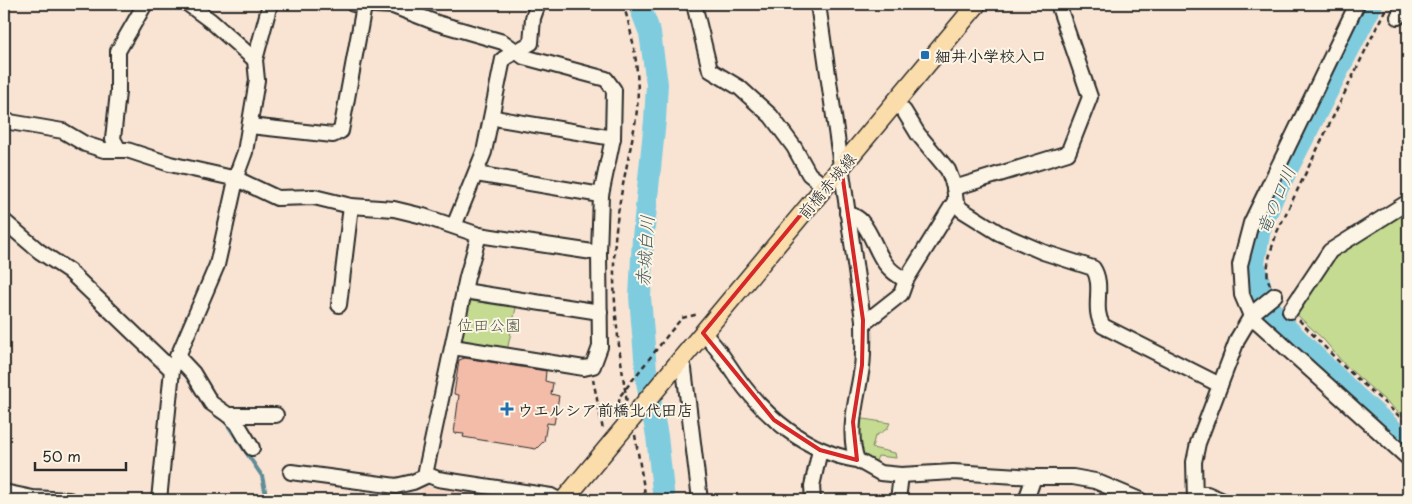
<svg xmlns="http://www.w3.org/2000/svg" width="1412" height="504" font-family="'Playpen Sans','Klee One',sans-serif">
<style>
.built{fill:#f7d8c6}
.green{fill:#c4db91;stroke:#78835e}
.lines{fill:none;stroke-linecap:round;stroke-linejoin:round}
.stream{stroke:#5e8c97;stroke-width:4}
.river{stroke:#80ccdf;stroke-width:22}
.building{fill:#f3bca8;stroke:#2b2b2b}
.minor-casing{stroke:#2b2b2b;stroke-width:18}
.major-casing{stroke:#2b2b2b;stroke-width:21}
.path{stroke:#2b2b2b;stroke-width:2.5;stroke-dasharray:5 4;stroke-linecap:butt}
.minor{stroke:#fcf5e5;stroke-width:14}
.major{stroke:#fbddab;stroke-width:18}
.marked{fill:none;stroke:#d62828;stroke-width:4;stroke-linejoin:round}
.poi-dot{fill:#1f6fb2;stroke:#fcf5e5;stroke-width:2}
.labels{text-anchor:middle;dominant-baseline:central;stroke-width:4;stroke-linejoin:round;paint-order:stroke}
.poi-label{font-size:16px;font-weight:bold;fill:#2b2b2b;stroke:#fcf5e5;text-anchor:start}
.street-label{font-size:16px;fill:#2b2b2b;stroke:#fcf5e5}
.park-label{font-size:16px;fill:#515744;stroke:#fcf5e5}
.water-label{font-size:18px;font-style:italic;fill:#445b61;stroke:#fcf5e5}
</style>
<rect width="100%" height="100%" fill="#f9e4d3"/>
<filter id="ink" filterUnits="userSpaceOnUse"><feTurbulence type="fractalNoise" baseFrequency=".02" numOctaves="2"/><feDisplacementMap in="SourceGraphic" scale="10" xChannelSelector="R" yChannelSelector="G"/><feConvolveMatrix kernelMatrix="1 2 1 2 8 2 1 2 1" color-interpolation-filters="sRGB"/></filter>
<g filter="url(#ink)">
<path class="built" d="M 426,486 L 442,490 L 447,488 L 514,500 L 419,500 L 423,487 Z"/>
<g class="green">
<path d="M 1408,205 L 1408,421 L 1344,364 L 1324,340 L 1293,311 L 1331,253 Z"/>
<path d="M 471,298 L 517,303 L 507,351 L 467,344 L 461,337 Z"/>
<path d="M 856,418 L 890,423 L 887,429 L 875,436 L 872,448 L 895,453 L 896,458 L 878,456 L 874,466 L 860,454 Z"/>
</g>
<g class="lines">
<path class="stream" d="M 217,416 L 225,421 L 262,476 L 267,500"/>
<g class="river">
<path d="M 639,4 L 650,33 L 657,84 L 655,120 L 643,237 L 640,297 L 647,382 L 657,436 L 664,500"/>
<path d="M 1372,4 L 1273,197 L 1260,229 L 1254,263 L 1264,299 L 1279,321 L 1356,397 L 1408,444"/>
</g>
</g>
<path class="building" d="M 465,358 L 546,371 L 545,381 L 553,383 L 551,394 L 559,396 L 554,424 L 547,423 L 544,441 L 536,449 L 463,437 L 464,434 L 454,433 L 459,395 L 454,394 L 459,360 Z"/>
<g class="lines">
<defs>
<g id="minor">
<path d="M 188,4 L 211,21 L 255,60"/>
<path d="M 353,4 L 393,6 L 437,23 L 503,42 L 524,57 L 606,79 L 614,90 L 613,138 L 601,195 L 599,253"/>
<path d="M 694,4 L 710,70 L 740,88 L 771,116 L 794,147 L 809,174 L 824,186"/>
<path d="M 818,4 L 863,320 C 863,335 864,351 862,367 C 858,397 846,430 857,460 L 880,473 L 901,475 L 953,472 L 1034,477 L 1073,477 L 1095,481 L 1140,500"/>
<path d="M 1357,4 L 1251,223 L 1240,265 L 1242,295 L 1251,316 L 1408,458"/>
<path d="M 1398,17 L 1404,4"/>
<path d="M 895,102 L 904,111 L 918,134 L 948,170 L 954,186 L 956,203 L 962,210 L 999,233 L 1043,252 L 1093,268 C 1105,286 1091,308 1103,326 L 1220,385"/>
<path d="M 492,116 L 500,119 L 613,138"/>
<path d="M 4,121 L 63,131 L 85,144 L 104,150 L 127,150 L 170,164 L 237,179 L 277,198 L 314,197 L 351,206 L 394,209 L 423,216 L 479,235 L 599,253 L 600,347 L 593,366 L 584,368 L 453,347"/>
<path d="M 250,126 L 333,135 L 341,131 L 364,6"/>
<path d="M 118,148 L 113,139 L 118,92 L 118,51 L 145,4"/>
<path d="M 476,174 L 601,195"/>
<path d="M 954,188 L 1068,153 L 1090,97 L 1058,4"/>
<path d="M 847,213 C 852,215 858,217 861,221 C 878,241 876,266 906,280"/>
<path d="M 4,221 L 39,251 L 69,271 L 172,370"/>
<path d="M 454,226 L 484,152 L 503,59 L 531,43 L 533,18 L 538,4"/>
<path d="M 479,235 L 467,277 L 426,470 L 428,475 L 438,479 L 551,496 L 559,500"/>
<path d="M 464,291 L 600,312"/>
<path d="M 339,305 L 351,206"/>
<path d="M 1290,311 L 1330,251 L 1408,202"/>
<path d="M 863,324 L 901,294 L 906,280 L 955,201"/>
<path d="M 703,333 C 717,346 725,360 736,376 C 765,417 806,452 857,460"/>
<path d="M 177,356 L 193,373 L 211,403 L 228,415 L 276,415"/>
<path d="M 680,361 L 684,369 L 700,500"/>
<path d="M 228,415 L 237,423 L 252,448"/>
<path d="M 291,472 L 396,486 L 413,482 L 428,475"/>
<path d="M 4,492 L 33,498 L 69,500"/>
<path d="M 1195,494 L 1207,494 L 1221,500"/>
<path d="M 159,500 L 172,370 L 217,265 L 238,171 L 245,152 L 257,80 L 255,60 L 270,4"/>
<path d="M 813,500 L 812,486 L 820,450"/>
<path d="M 898,500 L 901,475"/>
<path d="M 1026,500 L 1034,477"/>
<path d="M 1195,500 L 1194,462 L 1198,443 L 1238,338 L 1253,313 L 1275,295"/>
</g>
<path id="major" d="M 564,500 L 977,4"/>
</defs>
<use href="#minor" class="minor-casing"/>
<use href="#major" class="major-casing"/>
<g class="path">
<path d="M 623,4 C 635,41 642,85 635,124 C 628,163 618,201 615,240 C 611,295 619,349 627,403"/>
<path d="M 1270,285 C 1263,269 1272,248 1277,232 L 1388,4"/>
<path d="M 1299,320 L 1342,365 L 1408,424"/>
<path d="M 593,379 L 603,430"/>
<path d="M 617,413 L 620,396 L 671,331 L 682,318 L 699,314"/>
<path d="M 635,435 L 646,500"/>
</g>
<use href="#minor" class="minor"/>
<use href="#major" class="major"/>
</g>
</g>
<path class="marked" d="M 841,166 L 863,320 L 862,365 L 853,422 L 857,460 L 820,450 L 774,420 L 703,333 Z"/>
<g class="poi-dot">
<rect x="920" y="50" width="10" height="10" rx="2.5"/>
<path d="M504.5 401.5h5v5h5v5h-5v5h-5v-5h-5v-5h5z"/>
</g>
<g class="labels">
<g class="poi-label">
<text x="935" y="55">細井小学校入口</text>
<text x="517" y="409">ウエルシア前橋北代田店</text>
</g>
<g class="street-label">
<text transform="translate(826 185) rotate(-50)">前橋赤城線</text>
</g>
<g class="park-label">
<text x="489" y="324">位田公園</text>
</g>
<g class="water-label">
<text transform="translate(1275 200) rotate(-67)">竜の口川</text>
<text transform="translate(644 251) rotate(-86)">赤城白川</text>
</g>
</g>
<rect width="1412" height="504" fill="none" stroke="#fcf5e5" stroke-width="20"/>
<rect x="10" y="10" width="1392" height="484" fill="none" stroke="#2b2b2b" stroke-width="2" filter="url(#ink)"/>
<path d="M35 462v8h91v-8" fill="none" stroke="#2b2b2b" stroke-width="2.5"/>
<text x="42" y="462" font-size="15" fill="#2b2b2b" stroke="#fcf5e5" stroke-width="4" paint-order="stroke">50 m</text>
</svg>
